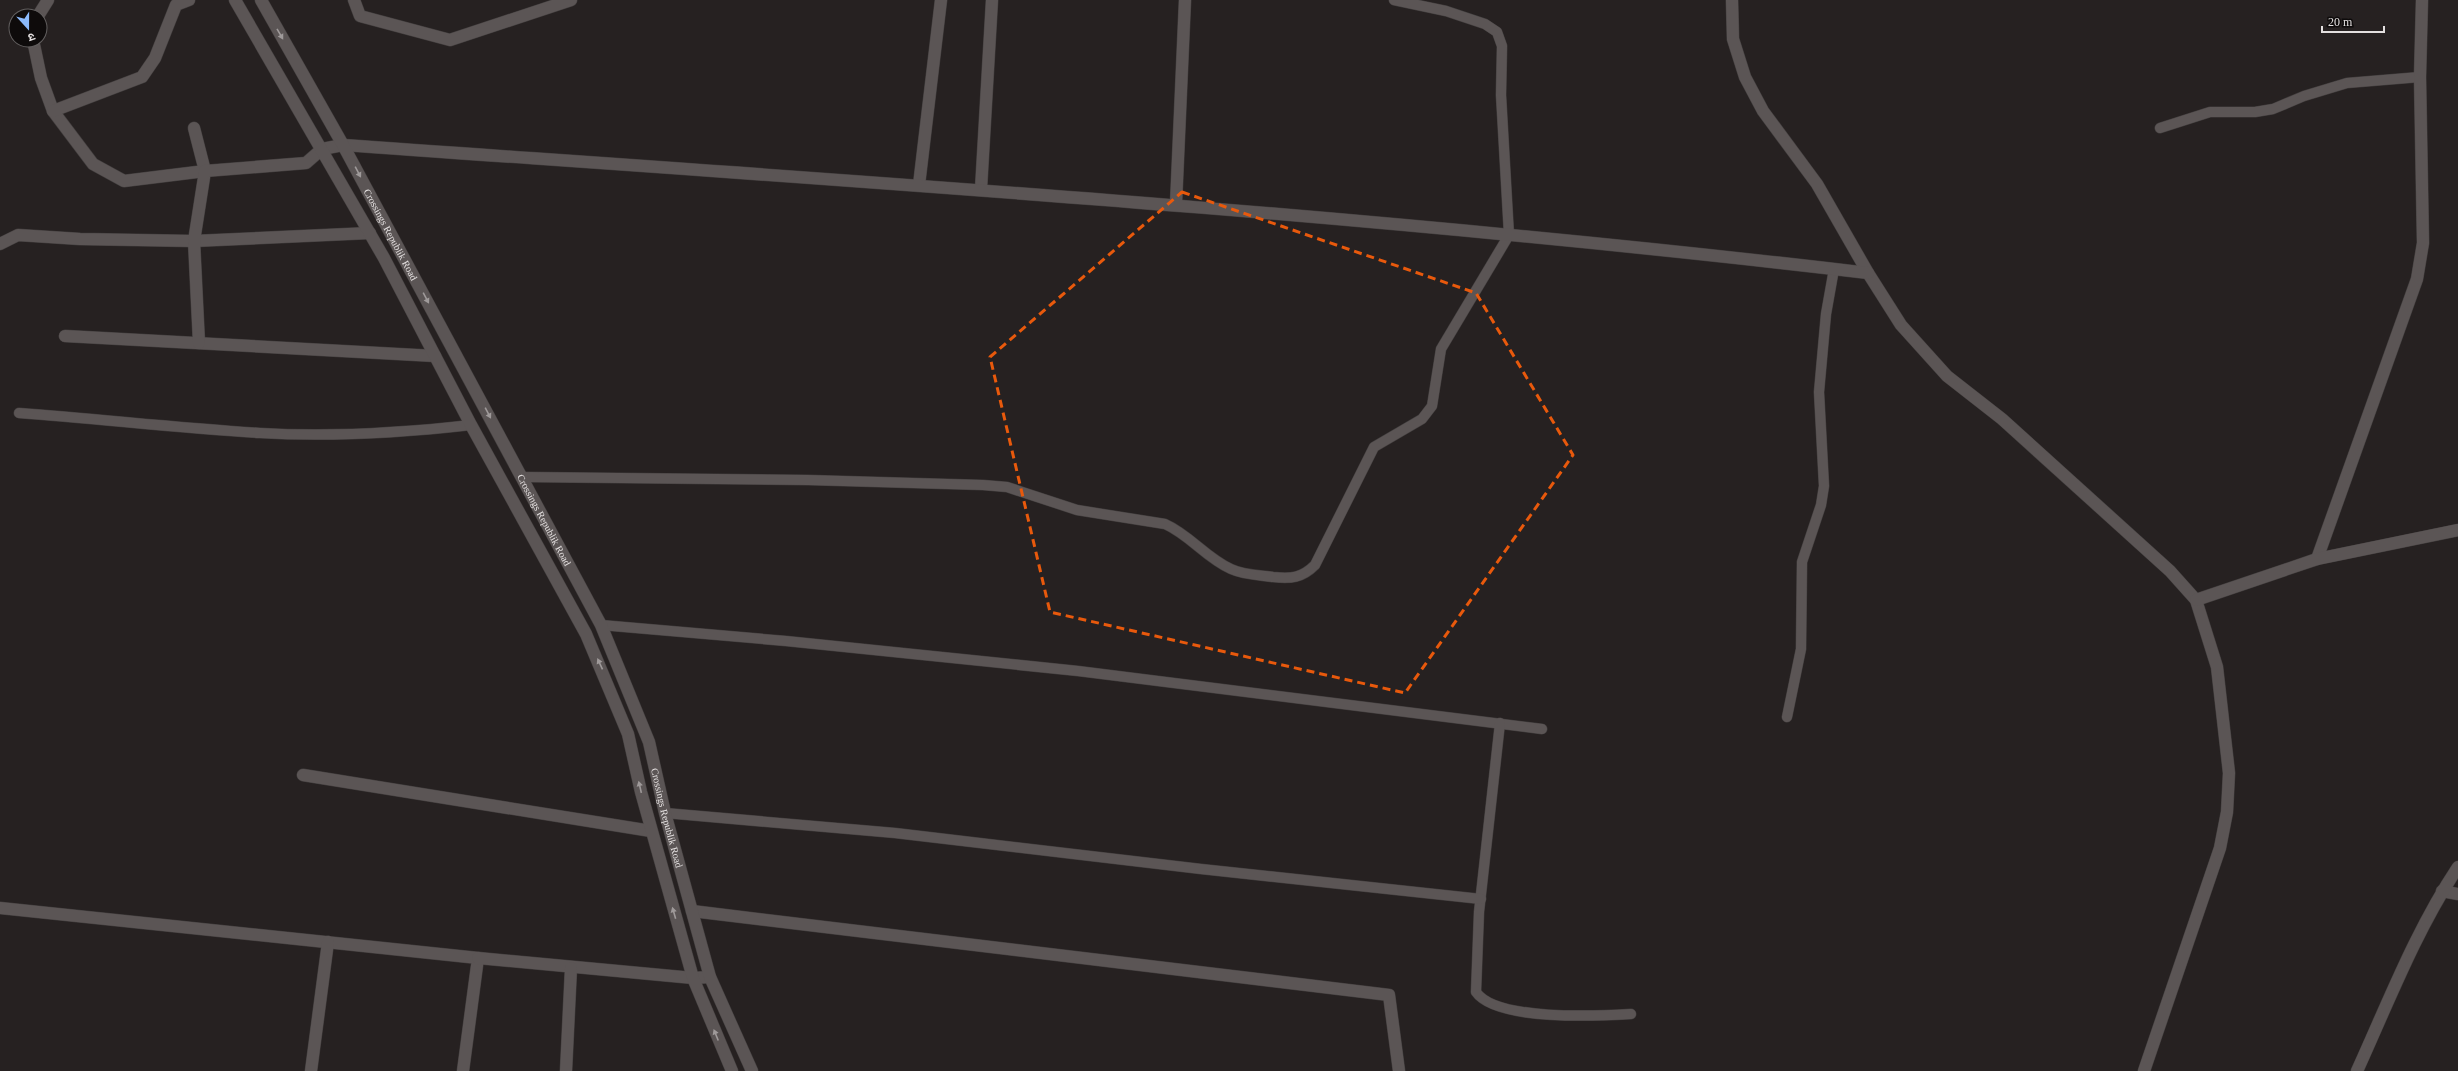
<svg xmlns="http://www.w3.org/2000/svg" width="2458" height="1071" font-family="'Times New Roman','Noto Sans Devanagari',serif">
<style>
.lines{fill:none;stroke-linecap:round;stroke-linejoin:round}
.lane-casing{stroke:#423e3e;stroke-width:11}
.street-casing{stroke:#423e3e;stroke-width:13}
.secondary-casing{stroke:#423e3e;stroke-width:13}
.lane{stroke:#5b5555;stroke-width:10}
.street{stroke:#5b5555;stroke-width:12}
.secondary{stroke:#5b5555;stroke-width:12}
.oneway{fill:#9f9a9a}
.marked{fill:none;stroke:#e8590c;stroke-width:3;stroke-dasharray:8 5;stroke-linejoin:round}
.labels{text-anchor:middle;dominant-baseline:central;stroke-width:4;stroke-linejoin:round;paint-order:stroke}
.street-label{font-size:10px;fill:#e3dfdf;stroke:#0e0b0b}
</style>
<rect width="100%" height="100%" fill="#262121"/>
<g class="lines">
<defs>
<g id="lane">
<path d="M 2160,128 L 2210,112 L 2255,112 L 2273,109 L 2304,96 L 2347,83 L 2420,77"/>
<path d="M 19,413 C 100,419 180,428 260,433 C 331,437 401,433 471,425"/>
<path d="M 523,477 L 808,480 L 983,485 L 1007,487 L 1077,510 L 1165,524 C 1190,535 1206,558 1231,569 C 1244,575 1259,575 1273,577 C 1291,579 1302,578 1315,565 L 1374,447 L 1422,419 L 1432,406 L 1441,349 L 1509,235 L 1501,95 L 1502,46 L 1497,32 L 1485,24 L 1446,11 L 1394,0"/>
<path d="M 601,625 L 786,641 L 1078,671 L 1542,729"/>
<path d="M 1787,717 L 1801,649 L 1802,562 L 1821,505 L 1824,486 L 1819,392 L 1826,314 L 1834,269"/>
<path d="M 1500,723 L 1479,912 L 1476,992 C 1496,1021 1597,1016 1631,1014"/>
<path d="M 665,813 L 895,833 L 1201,869 L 1481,899"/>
</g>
<g id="street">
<path d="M 354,0 L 360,16 L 450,40 L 571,0"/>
<path d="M 1732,0 L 1733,39 L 1745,77 L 1763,111 L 1817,184 L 1868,273 L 1901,325 L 1947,376 L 2002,419 L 2170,571 L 2196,600 L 2217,667 L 2229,773 L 2227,812 L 2220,848 L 2144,1071"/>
<path d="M 38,16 L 48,0"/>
<path d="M 33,40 L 41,78 L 53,111 L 93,164 L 124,181 L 205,171 L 194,128"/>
<path d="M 53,111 L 142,77 L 155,58 L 176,5 L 189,0"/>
<path d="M 919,185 L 941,0"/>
<path d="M 981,189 L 992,0"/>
<path d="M 1176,204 L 1185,0"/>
<path d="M 0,244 L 18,235 L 80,239 L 194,241 L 370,233"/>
<path d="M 65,336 L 435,356"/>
<path d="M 199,343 L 194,241 L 205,171 L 306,163 L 322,149 L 343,145 C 852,181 1361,213 1868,273"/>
<path d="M 2317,559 L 2417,279 L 2423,243 L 2420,77 L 2422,0"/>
<path d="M 2196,600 L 2317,559 L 2458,530"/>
<path d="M 303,775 L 651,831"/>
<path d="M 2442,891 L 2458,894"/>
<path d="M 0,908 L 478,958 L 463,1071"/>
<path d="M 692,911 L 1389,995 L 1399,1071"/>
<path d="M 478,958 L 693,978 L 710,977"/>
<path d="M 311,1071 L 328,942"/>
<path d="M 566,1071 L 571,968"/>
<path d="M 2357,1071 C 2388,1003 2416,930 2458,867"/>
</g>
<g id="secondary">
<path d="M 235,0 L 384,258 L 471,425 L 586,634 L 628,734 L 641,792 L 693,978 L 732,1071"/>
<path id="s1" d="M 261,0 L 343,145 L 601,625 L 649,742 L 665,813 L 710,977 L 752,1071"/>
</g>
</defs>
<use href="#lane" class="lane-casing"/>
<use href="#street" class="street-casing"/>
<use href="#secondary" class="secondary-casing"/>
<use href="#lane" class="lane"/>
<use href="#street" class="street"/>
<use href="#secondary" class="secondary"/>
</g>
<defs><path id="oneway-solid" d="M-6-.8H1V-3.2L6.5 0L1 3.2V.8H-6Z"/></defs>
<g class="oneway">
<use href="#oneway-solid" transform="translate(280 34) rotate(60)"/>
<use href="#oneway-solid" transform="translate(358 172) rotate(62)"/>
<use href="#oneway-solid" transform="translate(426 298) rotate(62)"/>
<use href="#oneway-solid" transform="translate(488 413) rotate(62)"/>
<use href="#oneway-solid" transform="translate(600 664) rotate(-115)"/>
<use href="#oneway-solid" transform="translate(640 787) rotate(-103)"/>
<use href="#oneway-solid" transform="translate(674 913) rotate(-106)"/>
<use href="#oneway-solid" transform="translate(716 1035) rotate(-112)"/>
</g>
<path class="marked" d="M 1182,192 L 1476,293 L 1573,455 L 1405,693 L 1050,612 L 990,357 Z"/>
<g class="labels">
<g class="street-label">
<text stroke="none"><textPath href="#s1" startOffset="268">Crossings Republik Road</textPath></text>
<text stroke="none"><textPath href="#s1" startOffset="592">Crossings Republik Road</textPath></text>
<text stroke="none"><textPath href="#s1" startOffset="916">Crossings Republik Road</textPath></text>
</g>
</g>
<g transform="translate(28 28) rotate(159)"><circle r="19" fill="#0e0b0b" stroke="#636060"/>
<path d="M0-3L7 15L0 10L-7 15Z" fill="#8bbafc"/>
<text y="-6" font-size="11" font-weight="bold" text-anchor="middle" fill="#e3dfdf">उ</text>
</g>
<path d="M2322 26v6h62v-6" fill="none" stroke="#e3dfdf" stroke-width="2"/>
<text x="2328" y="26" font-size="12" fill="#e3dfdf" stroke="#0e0b0b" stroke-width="3" paint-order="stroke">20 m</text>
</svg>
